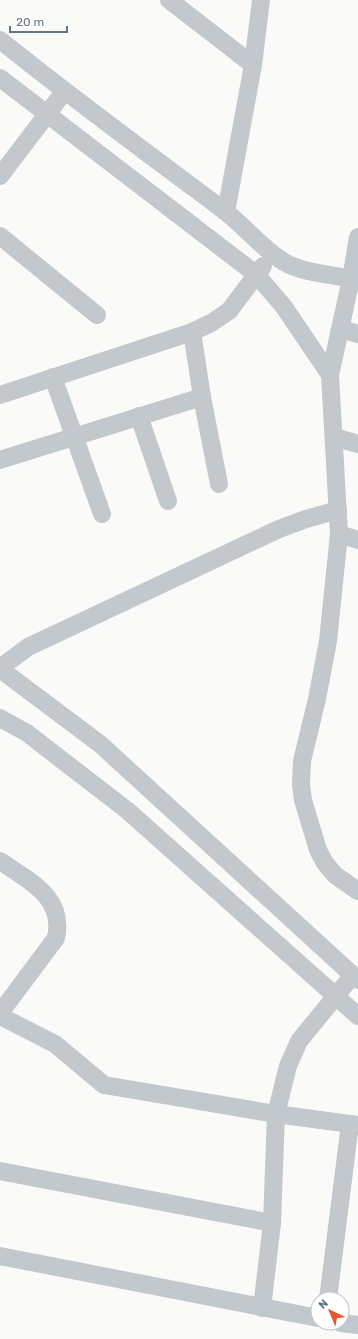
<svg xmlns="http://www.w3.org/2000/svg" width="358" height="1339" font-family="Rubik,sans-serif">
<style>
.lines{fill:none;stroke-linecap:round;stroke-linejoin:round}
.minor{stroke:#c3c8cc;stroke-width:18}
</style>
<rect width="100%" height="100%" fill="#fafaf8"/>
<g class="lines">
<g class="minor">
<path d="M 169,0 L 253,65"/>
<path d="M 0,40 C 72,98 147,153 222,209 C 244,225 261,248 284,262 C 303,273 330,274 351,279"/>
<path d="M 0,78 L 257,275 L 284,307 L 330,375"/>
<path d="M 0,176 L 64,92"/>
<path d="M 226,212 L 253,65 L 261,0"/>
<path d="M 0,236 L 97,315"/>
<path d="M 358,237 L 351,279 L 330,375 L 339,534 L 328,641 L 317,699 L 302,761 L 301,785 L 303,800 L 318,850 L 325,863 L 335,875 L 358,891"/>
<path d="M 341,329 L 358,334"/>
<path d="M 192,332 L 202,397 L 219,484"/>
<path d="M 53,377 L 102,514"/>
<path d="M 0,395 L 192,332 L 211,323 L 229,311 L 263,266"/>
<path d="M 139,416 L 168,501"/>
<path d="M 334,437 L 358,444"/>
<path d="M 0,460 L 202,397"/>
<path d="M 339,534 L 358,540"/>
<path d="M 0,668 L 28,647 L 279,529 L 306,519 L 338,510"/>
<path d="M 0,669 L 100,744 L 358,980"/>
<path d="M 0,718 L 27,733 L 128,811 L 358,1016"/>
<path d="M 0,861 C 29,881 65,897 56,938 L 0,1013"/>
<path d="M 0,1016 L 55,1044 L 104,1085 L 276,1114 L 358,1125"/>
<path d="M 0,1171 L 272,1223"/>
<path d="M 0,1256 L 318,1318"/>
<path d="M 328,1299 L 350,1124"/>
<path d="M 262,1308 L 272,1223 L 276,1114 L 288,1066 L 299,1041 L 353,975"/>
<path d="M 341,1323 L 358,1325"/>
</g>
</g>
<g transform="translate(330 1311) rotate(316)"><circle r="19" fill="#ffffff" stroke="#c1c8cd"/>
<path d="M0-3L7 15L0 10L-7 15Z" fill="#e4572e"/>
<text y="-6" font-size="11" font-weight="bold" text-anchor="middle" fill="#657683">N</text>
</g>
<path d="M10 26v6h57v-6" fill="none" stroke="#657683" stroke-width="2"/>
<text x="16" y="26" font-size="12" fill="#657683" stroke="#ffffff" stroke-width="3" paint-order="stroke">20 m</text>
</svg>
